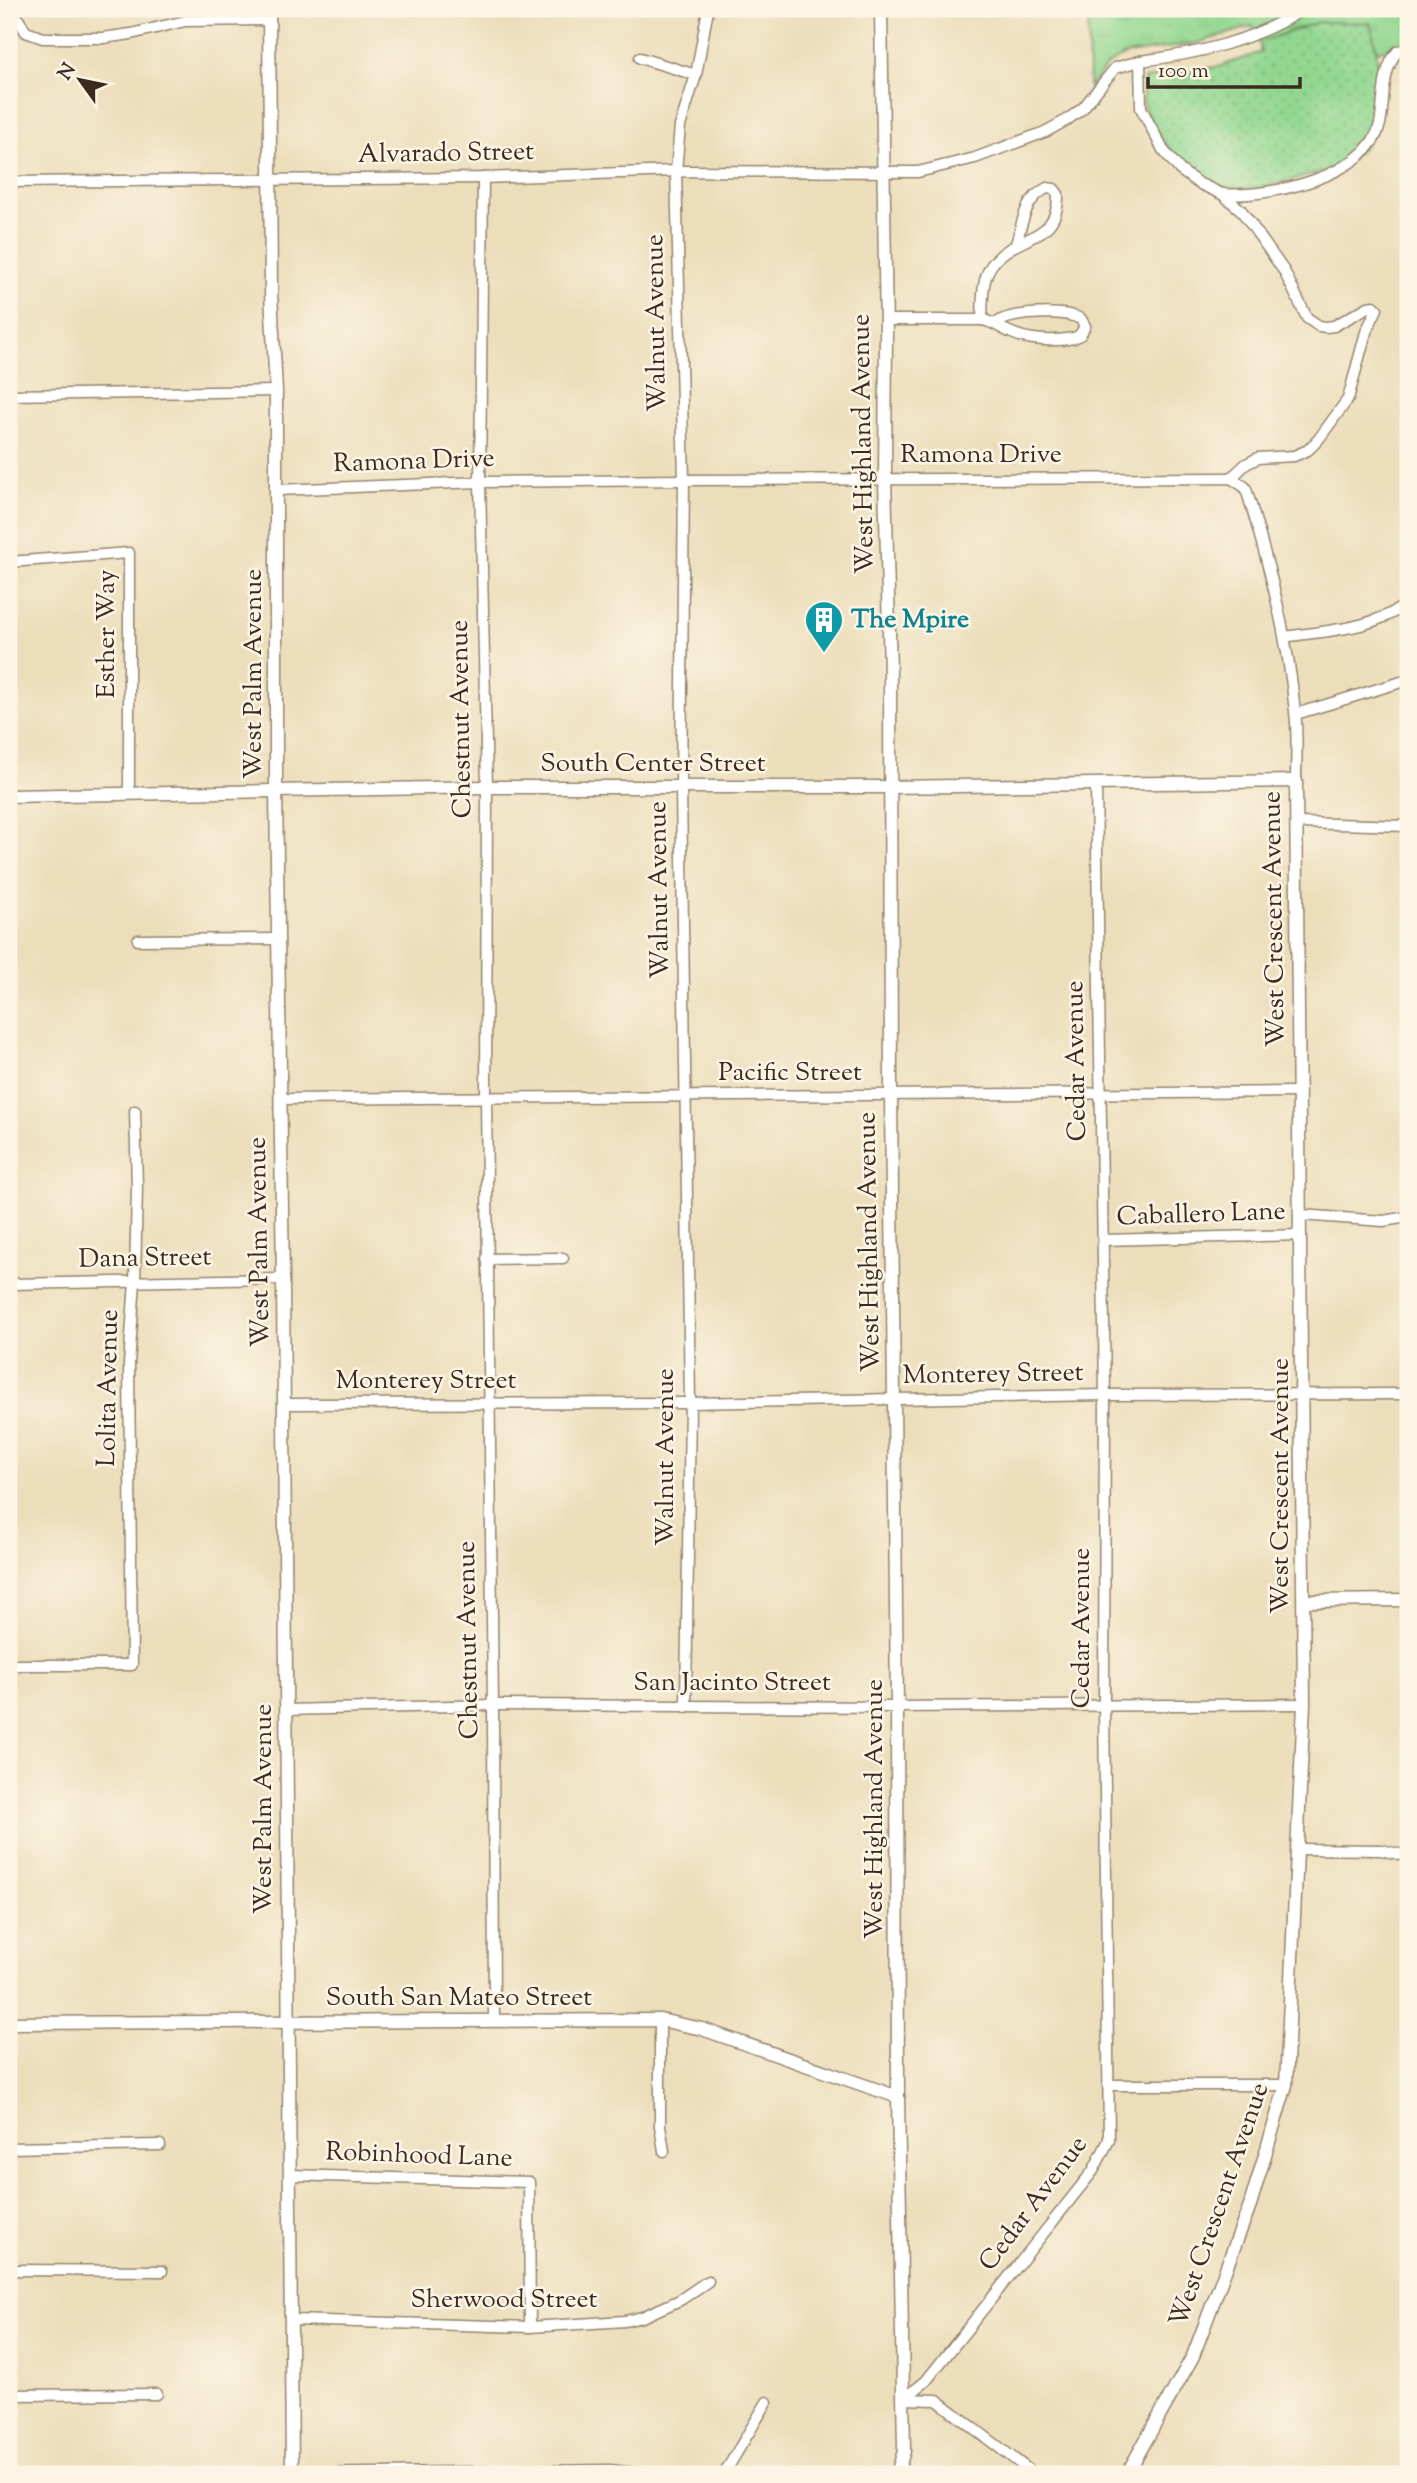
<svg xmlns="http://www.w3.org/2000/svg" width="1417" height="2483" font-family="'Sorts Mill Goudy',serif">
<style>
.grass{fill:url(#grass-tufts);stroke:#668057;stroke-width:2}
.garden{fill:url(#garden-dots);stroke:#668057;stroke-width:2}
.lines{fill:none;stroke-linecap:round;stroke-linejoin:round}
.minor-casing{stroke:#94846c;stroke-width:13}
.tertiary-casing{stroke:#94846c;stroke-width:15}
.minor{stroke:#fff;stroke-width:10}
.tertiary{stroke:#fff;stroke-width:12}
.labels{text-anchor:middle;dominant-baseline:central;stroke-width:5;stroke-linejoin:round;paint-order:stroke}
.street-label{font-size:26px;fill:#3b2a1e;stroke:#fcf5e5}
.culture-label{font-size:26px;font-weight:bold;fill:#0d838f;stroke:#fcf5e5;text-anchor:start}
</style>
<defs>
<pattern id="grass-tufts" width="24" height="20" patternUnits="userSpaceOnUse" patternTransform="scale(1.75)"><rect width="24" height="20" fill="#92d790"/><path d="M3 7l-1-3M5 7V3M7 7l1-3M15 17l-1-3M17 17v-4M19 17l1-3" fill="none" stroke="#7fb97c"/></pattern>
<pattern id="garden-dots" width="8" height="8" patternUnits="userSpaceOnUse" patternTransform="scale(1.75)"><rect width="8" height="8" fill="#92d790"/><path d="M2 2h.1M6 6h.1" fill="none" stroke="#7fb97c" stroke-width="1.8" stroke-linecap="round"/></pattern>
</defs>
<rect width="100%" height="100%" fill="#fcf5e5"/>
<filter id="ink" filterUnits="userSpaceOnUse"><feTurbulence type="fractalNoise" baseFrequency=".0143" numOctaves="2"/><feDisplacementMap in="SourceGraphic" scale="14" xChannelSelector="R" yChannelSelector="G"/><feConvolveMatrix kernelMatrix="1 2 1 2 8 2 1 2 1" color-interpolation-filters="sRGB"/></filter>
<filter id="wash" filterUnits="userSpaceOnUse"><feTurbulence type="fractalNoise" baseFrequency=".00686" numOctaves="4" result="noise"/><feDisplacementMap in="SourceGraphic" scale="28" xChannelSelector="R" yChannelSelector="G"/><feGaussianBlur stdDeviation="1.57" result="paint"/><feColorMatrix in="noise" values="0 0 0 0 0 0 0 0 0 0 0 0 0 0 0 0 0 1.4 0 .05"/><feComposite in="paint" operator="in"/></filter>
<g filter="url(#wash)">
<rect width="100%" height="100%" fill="#ecdebb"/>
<path class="grass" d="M 1088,9 L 1408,9 L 1408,43 L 1377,51 L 1370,23 L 1319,22 L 1259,42 L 1253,26 L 1197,43 L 1127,54 L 1107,65 L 1089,88 Z"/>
<path class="garden" d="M 1319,22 L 1370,23 C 1379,58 1388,105 1369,138 C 1356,161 1331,170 1307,176 C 1245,193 1206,201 1165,143 C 1157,132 1147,118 1144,106 C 1142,98 1144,87 1144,79 L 1221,66 L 1261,52 L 1259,42 Z"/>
</g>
<g filter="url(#ink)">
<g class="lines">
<defs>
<g id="minor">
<path d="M 12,9 L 26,32 L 43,38 L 103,38 L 131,34 L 185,21 L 269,20"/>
<path d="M 640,58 L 696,75"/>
<path d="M 1140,61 C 1198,54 1254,41 1303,9"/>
<path d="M 483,178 L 480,482 L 487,787 L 486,1098 L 493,1705 L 494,2020"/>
<path d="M 9,182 L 483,178 L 676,171 L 918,172 L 975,158 L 1045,132 L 1067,120 L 1083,108 L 1115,68 L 1140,61 L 1141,108 L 1163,150 L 1180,170 L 1198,183 L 1222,194 L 1241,210 L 1284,271 L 1307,318 L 1319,326 L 1326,327 L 1334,326 L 1368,307 L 1374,306 L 1377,309 L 1366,332 L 1348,399 L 1318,440 L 1308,450 L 1294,456 L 1258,458 L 1246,464 L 1231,478"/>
<path d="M 1222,194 C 1267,198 1368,177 1380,124 C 1385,100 1381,70 1398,51 L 1408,49"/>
<path d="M 885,320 L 982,320 C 994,322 997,326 1007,331 C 1027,341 1053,342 1074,338 L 1080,335 L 1085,326 L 1081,319 C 1064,310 1012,312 996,323"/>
<path d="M 982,320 C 983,303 981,281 991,266 C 1013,233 1059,245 1058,194 L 1054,189 L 1047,188 C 1024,199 1023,222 1016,244"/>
<path d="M 9,395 L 276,391"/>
<path d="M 277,490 L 480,482 L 684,480 L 1231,478 L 1245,487 L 1247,492 C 1269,564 1288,637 1295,712 C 1298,734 1296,758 1296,781"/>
<path d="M 9,562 L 129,553 L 129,793"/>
<path d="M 1285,637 C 1329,630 1372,630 1408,603"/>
<path d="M 1296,714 L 1408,680"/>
<path d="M 1298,823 L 1408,826"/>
<path d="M 138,940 L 277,939"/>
<path d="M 281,1099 L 1300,1092"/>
<path d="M 1301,1215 L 1383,1221 L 1408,1217"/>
<path d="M 1103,1240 L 1301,1235"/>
<path d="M 487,1259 L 563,1258"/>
<path d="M 9,1284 L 283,1279"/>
<path d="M 284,1404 L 690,1403 L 1105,1395 L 1408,1394"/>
<path d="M 9,1665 L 132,1665 L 129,1364 L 135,1282 L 137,1186 L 135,1111"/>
<path d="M 686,1707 L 690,1403 L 681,788 L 684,480 L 676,171 L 680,126 L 696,75 L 708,9"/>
<path d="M 286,1710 L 493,1705 L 897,1707 L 1304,1704"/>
<path d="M 1297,1849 L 1381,1850 L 1408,1856"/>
<path d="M 660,2020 L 660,2126 L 664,2151"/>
<path d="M 1108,2085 L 1286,2085"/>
<path d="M 9,2148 L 160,2145"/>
<path d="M 290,2175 L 529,2182 L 530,2327"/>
<path d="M 9,2270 L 162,2271"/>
<path d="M 291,2320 L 530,2327 L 625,2321 L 642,2317 L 680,2300 L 708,2281"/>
<path d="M 9,2395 L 157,2394"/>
<path d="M 904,2399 L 926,2381 L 1093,2171 L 1109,2140 L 1104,1704 L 1105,1395 L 1096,784"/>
<path d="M 904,2399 L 937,2400 L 1034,2474"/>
<path d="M 292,2474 L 610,2470 L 642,2474"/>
<path d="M 724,2474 L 767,2402"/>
</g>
<g id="tertiary">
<path d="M 269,9 L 271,293 L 276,391 L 276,791 L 283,1279 L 292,2474"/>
<path d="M 881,9 L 886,333 L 885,478 L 890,671 L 891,1095 L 897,1707 L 898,2097 L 904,2451 L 897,2474"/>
<path d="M 9,796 L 487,787 L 889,787 L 1296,781 L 1304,1704 L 1286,2085 L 1250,2205 L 1193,2356 L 1127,2474"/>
<path d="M 1304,1601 L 1408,1600"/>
<path d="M 9,2023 L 660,2020 L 702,2029 L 898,2097"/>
</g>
</defs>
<use href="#minor" class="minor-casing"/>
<use href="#tertiary" class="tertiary-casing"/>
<use href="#minor" class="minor"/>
<use href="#tertiary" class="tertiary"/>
</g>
</g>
<defs>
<symbol id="building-pin" viewBox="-11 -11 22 30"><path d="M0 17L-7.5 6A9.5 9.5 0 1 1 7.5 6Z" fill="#0f9aa8" stroke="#fcf5e5"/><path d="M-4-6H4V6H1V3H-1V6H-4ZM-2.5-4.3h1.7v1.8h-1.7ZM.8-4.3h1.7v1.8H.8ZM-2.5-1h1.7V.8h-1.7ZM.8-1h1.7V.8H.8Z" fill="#fff"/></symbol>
</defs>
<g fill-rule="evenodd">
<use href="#building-pin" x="802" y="598" width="44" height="60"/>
</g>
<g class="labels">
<g class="street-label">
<text transform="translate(446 154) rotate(-1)">Alvarado Street</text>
<text transform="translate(657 323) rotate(-91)">Walnut Avenue</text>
<text transform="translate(864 444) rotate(-91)">West Highland Avenue</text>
<text x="981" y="455">Ramona Drive</text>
<text transform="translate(414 462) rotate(-2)">Ramona Drive</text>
<text transform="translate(107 634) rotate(-90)">Esther Way</text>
<text transform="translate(254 674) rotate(-90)">West Palm Avenue</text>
<text transform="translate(462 719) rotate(-91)">Chestnut Avenue</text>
<text x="653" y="764">South Center Street</text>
<text transform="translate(660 890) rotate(-91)">Walnut Avenue</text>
<text transform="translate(1275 919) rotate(-91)">West Crescent Avenue</text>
<text transform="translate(1077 1061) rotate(-91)">Cedar Avenue</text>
<text x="790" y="1073">Pacific Street</text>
<text transform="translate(1201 1215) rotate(-2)">Caballero Lane</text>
<text transform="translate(260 1242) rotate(-91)">West Palm Avenue</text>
<text transform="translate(870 1242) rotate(-91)">West Highland Avenue</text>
<text transform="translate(145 1259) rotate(-1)">Dana Street</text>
<text transform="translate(993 1375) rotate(-1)">Monterey Street</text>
<text x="426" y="1381">Monterey Street</text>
<text transform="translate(109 1388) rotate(-89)">Lolita Avenue</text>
<text transform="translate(666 1457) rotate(-90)">Walnut Avenue</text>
<text transform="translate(1281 1486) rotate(-90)">West Crescent Avenue</text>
<text transform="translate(1082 1628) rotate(-90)">Cedar Avenue</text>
<text transform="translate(469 1640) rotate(-91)">Chestnut Avenue</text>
<text x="732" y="1683">San Jacinto Street</text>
<text transform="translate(264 1809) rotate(-90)">West Palm Avenue</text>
<text transform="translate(875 1809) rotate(-90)">West Highland Avenue</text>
<text x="459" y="1998">South San Mateo Street</text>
<text transform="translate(419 2156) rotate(2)">Robinhood Lane</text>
<text transform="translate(1034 2204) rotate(-53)">Cedar Avenue</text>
<text transform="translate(1220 2205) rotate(-71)">West Crescent Avenue</text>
<text x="504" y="2300">Sherwood Street</text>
</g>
<g class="culture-label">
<text x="851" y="620">The Mpire</text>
</g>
</g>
<rect width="1417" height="2483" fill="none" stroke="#fcf5e5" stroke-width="35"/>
<g transform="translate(80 80) rotate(303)" stroke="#fcf5e5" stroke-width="5" paint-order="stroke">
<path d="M0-5L12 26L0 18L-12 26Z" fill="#3b2a1e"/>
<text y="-10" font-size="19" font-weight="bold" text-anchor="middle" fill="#3b2a1e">N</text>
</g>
<path d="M1148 77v10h152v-10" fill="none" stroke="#3b2a1e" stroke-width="3.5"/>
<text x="1158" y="77" font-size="21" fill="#3b2a1e" stroke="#fcf5e5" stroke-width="5" paint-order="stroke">100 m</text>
</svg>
